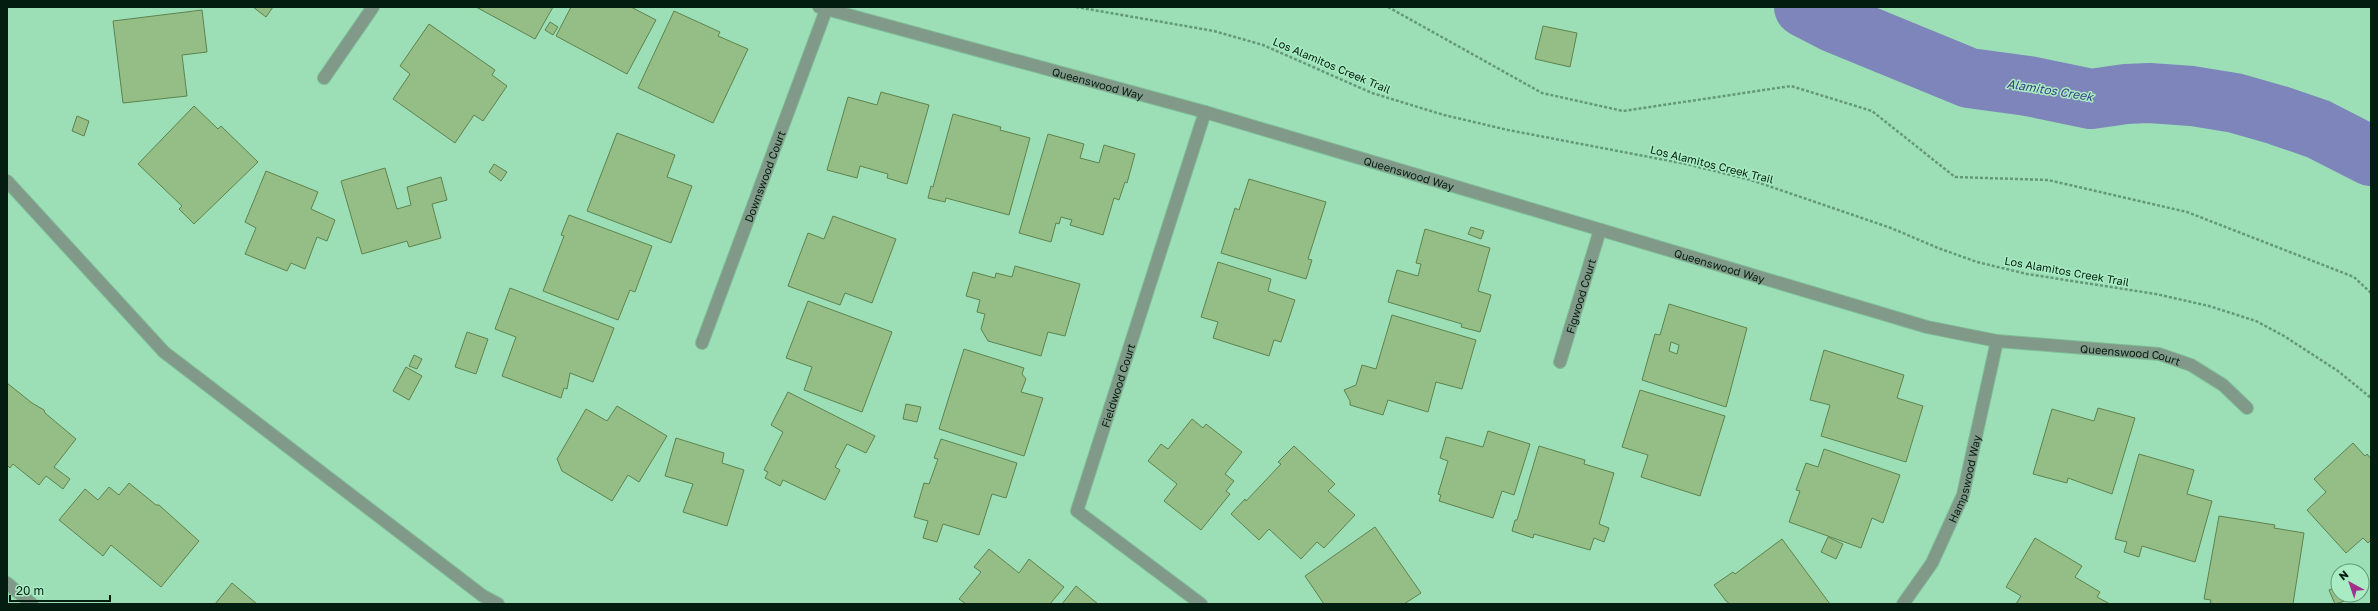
<svg xmlns="http://www.w3.org/2000/svg" width="2378" height="611" font-family="'Golos Text',sans-serif">
<style>
.lines{fill:none;stroke-linecap:round;stroke-linejoin:round}
.river{stroke:#7d85ba;stroke-width:60}
.building{fill:#95be86;stroke:#5d834e;fill-rule:evenodd}
.service-casing{stroke:#80bc98;stroke-width:14}
.minor-casing{stroke:#80bc98;stroke-width:14}
.path{stroke:#649879;stroke-width:2.5;stroke-dasharray:3 2;stroke-linecap:butt}
.service{stroke:#809989;stroke-width:12}
.minor{stroke:#809989;stroke-width:12}
.labels{text-anchor:middle;dominant-baseline:central;stroke-width:3;stroke-linejoin:round;paint-order:stroke}
.street-label{font-size:11px;fill:#031e10;stroke:#a9ecc3}
.water-label{font-size:12px;font-style:italic;fill:#3c4184;stroke:#a9ecc3}
</style>
<rect width="100%" height="100%" fill="#9cdfb6"/>
<g class="lines">
<path class="river" d="M 1804,7 L 1835,23 L 1969,78 L 2028,86 L 2091,99 L 2126,94 L 2149,93 L 2192,96 L 2235,103 L 2277,115 L 2318,129 L 2371,156"/>
</g>
<g class="building">
<path d="M 253,7 L 273,7 L 266,17 Z"/>
<path d="M 476,7 L 553,7 L 535,39 Z"/>
<path d="M 571,7 L 631,7 L 656,20 L 627,74 L 556,36 Z"/>
<path d="M 202,10 L 207,52 L 182,55 L 187,96 L 123,103 L 113,21 Z"/>
<path d="M 674,11 L 720,32 L 718,36 L 748,49 L 713,123 L 638,88 Z"/>
<path d="M 550,22 L 558,27 L 553,35 L 545,30 Z"/>
<path d="M 429,24 L 495,70 L 492,75 L 507,86 L 483,121 L 474,115 L 455,143 L 393,99 L 410,74 L 400,66 Z"/>
<path d="M 1543,26 L 1577,33 L 1570,67 L 1535,59 Z"/>
<path d="M 881,92 L 929,105 L 907,184 L 887,178 L 888,174 L 860,166 L 857,178 L 827,170 L 848,97 L 877,105 Z"/>
<path d="M 194,106 L 218,129 L 221,126 L 258,162 L 194,224 L 179,209 L 182,206 L 138,164 Z"/>
<path d="M 953,114 L 1001,127 L 1000,130 L 1030,138 L 1009,215 L 946,198 L 945,202 L 928,198 L 931,186 L 933,187 Z"/>
<path d="M 77,116 L 89,121 L 84,136 L 72,131 Z"/>
<path d="M 617,133 L 675,155 L 667,177 L 692,186 L 671,243 L 587,211 Z"/>
<path d="M 1048,134 L 1084,144 L 1080,158 L 1099,163 L 1104,145 L 1135,154 L 1127,183 L 1125,182 L 1119,200 L 1114,198 L 1103,235 L 1070,225 L 1072,220 L 1061,217 L 1059,224 L 1056,223 L 1051,242 L 1019,233 Z"/>
<path d="M 494,164 L 507,172 L 501,181 L 489,172 Z"/>
<path d="M 385,168 L 397,209 L 411,205 L 407,187 L 441,177 L 447,200 L 432,204 L 441,238 L 409,247 L 407,241 L 362,254 L 341,181 Z"/>
<path d="M 266,171 L 318,192 L 311,209 L 335,220 L 327,241 L 317,237 L 305,269 L 291,263 L 287,271 L 245,254 L 256,228 L 245,222 Z"/>
<path d="M 1249,179 L 1326,202 L 1308,259 L 1312,260 L 1306,279 L 1221,253 L 1235,208 L 1239,210 Z"/>
<path d="M 569,215 L 652,246 L 635,292 L 630,290 L 618,320 L 543,291 L 564,236 L 561,235 Z"/>
<path d="M 833,216 L 896,239 L 872,303 L 845,293 L 840,305 L 788,286 L 808,233 L 824,239 Z"/>
<path d="M 1471,227 L 1484,231 L 1481,239 L 1468,234 Z"/>
<path d="M 1425,229 L 1490,248 L 1478,291 L 1491,295 L 1480,332 L 1461,327 L 1462,324 L 1388,302 L 1397,270 L 1418,276 L 1421,264 L 1416,263 Z"/>
<path d="M 1218,262 L 1271,279 L 1268,291 L 1295,300 L 1281,342 L 1274,340 L 1269,356 L 1213,338 L 1218,322 L 1201,317 Z"/>
<path d="M 1015,266 L 1080,284 L 1065,336 L 1048,332 L 1041,356 L 988,341 L 981,329 L 985,314 L 977,312 L 980,300 L 966,296 L 973,272 L 995,278 L 996,273 L 1012,277 Z"/>
<path d="M 510,288 L 614,328 L 593,382 L 570,373 L 567,389 L 564,388 L 561,398 L 502,376 L 516,337 L 495,329 Z"/>
<path d="M 808,301 L 892,332 L 862,412 L 804,390 L 812,367 L 786,358 Z"/>
<path d="M 1669,304 L 1747,328 L 1726,407 L 1642,380 L 1655,334 L 1660,335 ZM 1671,342 L 1679,345 L 1677,354 L 1669,351 Z"/>
<path d="M 1392,315 L 1476,340 L 1462,389 L 1436,382 L 1428,412 L 1388,400 L 1383,415 L 1350,405 L 1350,401 L 1344,390 L 1356,385 L 1362,365 L 1376,369 Z"/>
<path d="M 467,332 L 488,339 L 476,374 L 455,367 Z"/>
<path d="M 964,349 L 1024,368 L 1022,374 L 1026,379 L 1021,392 L 1043,398 L 1024,456 L 939,429 Z"/>
<path d="M 1824,350 L 1904,375 L 1897,398 L 1923,406 L 1906,462 L 1821,436 L 1830,405 L 1810,400 Z"/>
<path d="M 414,355 L 422,359 L 417,369 L 409,366 Z"/>
<path d="M 406,367 L 422,376 L 409,400 L 393,391 Z"/>
<path d="M 7,383 L 32,403 L 44,410 L 45,413 L 76,439 L 54,467 L 70,479 L 63,489 L 46,476 L 39,485 L 13,464 L 10,468 L 7,465 Z"/>
<path d="M 1640,390 L 1725,416 L 1700,496 L 1641,477 L 1648,455 L 1622,447 Z"/>
<path d="M 788,392 L 875,436 L 866,453 L 847,444 L 835,467 L 840,470 L 825,500 L 783,480 L 780,486 L 765,478 L 768,472 L 764,470 L 783,432 L 771,425 Z"/>
<path d="M 906,404 L 921,407 L 917,422 L 903,419 Z"/>
<path d="M 617,406 L 667,436 L 639,482 L 628,475 L 612,501 L 562,471 L 557,459 L 586,409 L 607,421 Z"/>
<path d="M 2098,408 L 2135,418 L 2112,494 L 2068,478 L 2067,483 L 2033,474 L 2052,409 L 2094,421 Z"/>
<path d="M 1192,419 L 1203,428 L 1206,424 L 1242,452 L 1225,474 L 1234,481 L 1226,491 L 1230,494 L 1201,530 L 1164,501 L 1177,484 L 1148,461 L 1161,444 L 1168,449 Z"/>
<path d="M 1488,431 L 1530,444 L 1514,495 L 1502,491 L 1493,518 L 1439,501 L 1441,495 L 1438,494 L 1448,461 L 1440,458 L 1446,437 L 1483,447 Z"/>
<path d="M 676,438 L 724,453 L 722,463 L 744,470 L 727,526 L 683,512 L 693,484 L 665,476 Z"/>
<path d="M 941,439 L 1017,463 L 1006,498 L 992,494 L 979,535 L 943,524 L 937,542 L 923,538 L 928,521 L 914,517 L 924,483 L 929,484 L 938,459 L 934,458 Z"/>
<path d="M 2353,443 L 2365,456 L 2367,454 L 2371,459 L 2371,540 L 2368,543 L 2363,538 L 2346,553 L 2307,510 L 2326,492 L 2314,479 Z"/>
<path d="M 1294,446 L 1335,484 L 1328,491 L 1355,515 L 1324,548 L 1317,542 L 1301,559 L 1269,529 L 1259,540 L 1231,514 L 1245,499 L 1246,501 L 1281,464 L 1278,462 Z"/>
<path d="M 1539,446 L 1585,460 L 1584,464 L 1614,473 L 1599,524 L 1609,528 L 1604,542 L 1594,538 L 1590,550 L 1534,534 L 1533,538 L 1512,531 L 1515,520 L 1517,520 Z"/>
<path d="M 1824,449 L 1900,475 L 1883,523 L 1872,518 L 1861,548 L 1789,522 L 1800,491 L 1796,490 L 1806,463 L 1818,467 Z"/>
<path d="M 2139,454 L 2194,470 L 2187,494 L 2212,501 L 2195,562 L 2142,546 L 2139,557 L 2124,552 L 2127,542 L 2115,539 Z"/>
<path d="M 129,483 L 156,505 L 159,505 L 199,541 L 161,587 L 111,545 L 103,556 L 59,520 L 85,489 L 98,500 L 109,487 L 119,495 Z"/>
<path d="M 2219,516 L 2275,525 L 2274,528 L 2304,533 L 2293,604 L 2217,604 L 2210,603 L 2211,600 L 2204,599 Z"/>
<path d="M 1375,527 L 1421,593 L 1404,604 L 1324,604 L 1305,576 Z"/>
<path d="M 1828,537 L 1843,544 L 1836,559 L 1821,552 Z"/>
<path d="M 2035,538 L 2082,566 L 2075,577 L 2100,592 L 2097,597 L 2110,604 L 2016,604 L 2021,596 L 2006,587 Z"/>
<path d="M 1782,539 L 1830,604 L 1730,604 L 1726,601 L 1714,585 L 1733,572 L 1735,574 Z"/>
<path d="M 989,549 L 1019,573 L 1029,559 L 1064,587 L 1050,604 L 966,604 L 959,599 L 981,572 L 974,567 Z"/>
<path d="M 232,583 L 257,604 L 215,604 Z"/>
<path d="M 1076,586 L 1098,604 L 1062,604 Z"/>
<path d="M 2338,586 L 2338,595 L 2342,595 L 2345,601 L 2335,604 L 2329,590 Z"/>
</g>
<g class="lines">
<defs>
<path id="service" d="M 7,181 L 164,352 L 483,596 L 498,604"/>
<g id="minor">
<path id="s1" d="M 819,7 L 1205,112 L 1927,327 L 1997,341 L 2159,354 L 2191,365 L 2223,385 L 2247,408"/>
<path d="M 324,78 L 373,7"/>
<path id="s2" d="M 702,343 L 826,10"/>
<path id="s3" d="M 1560,362 L 1600,230"/>
<path d="M 7,583 L 32,604"/>
<path id="s4" d="M 1201,604 L 1077,511 L 1205,112"/>
<path id="s5" d="M 1903,604 L 1932,563 L 1963,495 L 1997,341"/>
</g>
</defs>
<use href="#service" class="service-casing"/>
<use href="#minor" class="minor-casing"/>
<g class="path">
<path d="M 1076,7 L 1214,31 L 1263,45 L 1372,93 L 1444,115 L 1508,130 L 1686,164 L 1751,180 L 1891,228 L 1938,248 L 1977,262 L 2027,274 L 2156,294 L 2209,306 L 2256,321 L 2284,336 L 2338,371 L 2371,398"/>
<path d="M 1388,7 L 1542,93 L 1623,111 L 1791,86 L 1872,111 L 1955,177 L 2048,180 L 2187,212 L 2354,277 L 2371,293"/>
</g>
<use href="#service" class="service"/>
<use href="#minor" class="minor"/>
</g>
<g class="labels">
<g class="street-label">
<text transform="translate(1332 65) rotate(23)">Los Alamitos Creek Trail</text>
<text stroke="none"><textPath href="#s1" startOffset="289">Queenswood Way</textPath></text>
<text transform="translate(1712 164) rotate(14)">Los Alamitos Creek Trail</text>
<text stroke="none"><textPath href="#s1" startOffset="613">Queenswood Way</textPath></text>
<text stroke="none"><textPath href="#s2" startOffset="178">Downswood Court</textPath></text>
<text stroke="none"><textPath href="#s1" startOffset="937">Queenswood Way</textPath></text>
<text transform="translate(2067 271) rotate(10)">Los Alamitos Creek Trail</text>
<text stroke="none"><textPath href="#s3" startOffset="69">Figwood Court</textPath></text>
<text stroke="none"><textPath href="#s1" startOffset="1359">Queenswood Court</textPath></text>
<text stroke="none"><textPath href="#s4" startOffset="287">Fieldwood Court</textPath></text>
<text stroke="none"><textPath href="#s5" startOffset="141">Hampswood Way</textPath></text>
</g>
<g class="water-label">
<text transform="translate(2050 90) rotate(9)">Alamitos Creek</text>
</g>
</g>
<rect width="2378" height="611" fill="none" stroke="#031e10" stroke-width="16"/>
<g transform="translate(2350 583) rotate(320)"><circle r="19" fill="#a9ecc3" stroke="#679a7b"/>
<path d="M0-3L7 15L0 10L-7 15Z" fill="#a3318c"/>
<text y="-6" font-size="11" font-weight="bold" text-anchor="middle" fill="#031e10">N</text>
</g>
<path d="M10 595v6h100v-6" fill="none" stroke="#031e10" stroke-width="2"/>
<text x="16" y="595" font-size="12" fill="#031e10" stroke="#a9ecc3" stroke-width="3" paint-order="stroke">20 m</text>
</svg>
